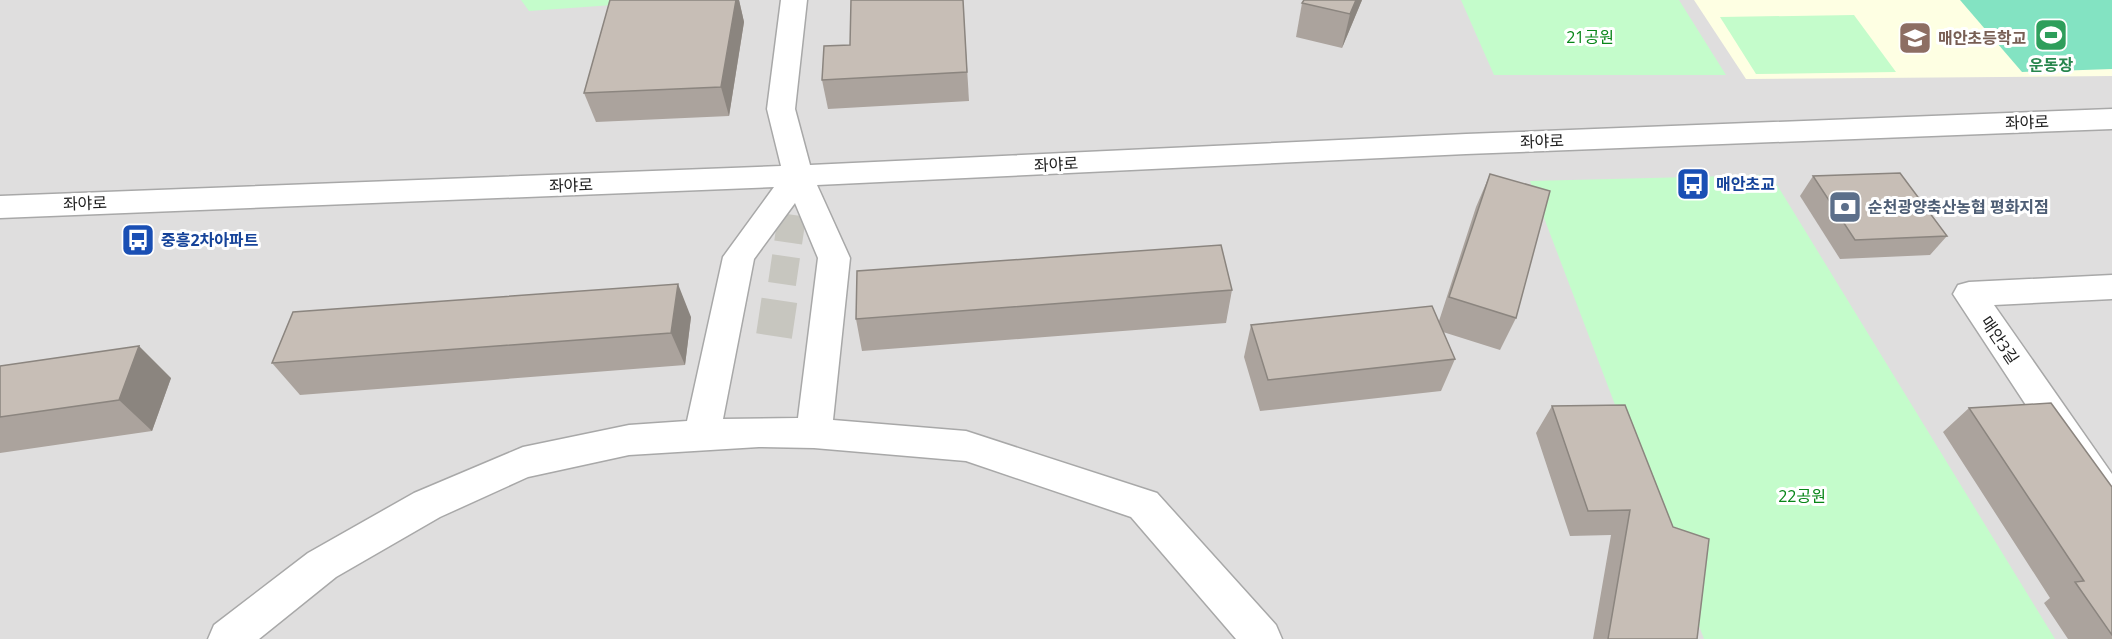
<svg xmlns="http://www.w3.org/2000/svg" width="2112" height="639" font-family="'Open Sans','Noto Sans KR',sans-serif">
<style>
.residential{fill:#dfdede}
.education{fill:#feffe3}
.park{fill:#c4fccb}
.pitch{fill:#83e3c2}
.lines{fill:none;stroke-linecap:round;stroke-linejoin:round}
.minor-tunnel-far1{stroke:#c7c6bf;stroke-width:28;stroke-dasharray:28 14;stroke-linecap:butt}
.minor-tunnel{stroke:#c7c6bf;stroke-width:36;stroke-dasharray:36 18;stroke-linecap:butt}
.minor-casing{stroke:#a8a8a8;stroke-width:3}
.minor{fill:#fff;fill-rule:evenodd}
.wall{fill:#aba39d}
.shaded-wall{fill:#8b857f}
.building{fill:#c7beb6;stroke:#8b857f;stroke-width:1.5}
.labels{text-anchor:middle;dominant-baseline:central;stroke-width:6;stroke-linejoin:round;paint-order:stroke}
.park-label{font-size:16px;fill:#088618;stroke:#fff}
.education-label{font-size:16px;font-weight:bold;fill:#785e54;stroke:#fff;text-anchor:start}
.leisure-label{font-size:16px;font-weight:bold;fill:#27864d;stroke:#fff}
.street-label{font-size:16px;fill:#212121;stroke:#fff}
.transit-label{font-size:16px;font-weight:bold;fill:#164399;stroke:#fff;text-anchor:start}
.service-label{font-size:16px;font-weight:bold;fill:#4e5e75;stroke:#fff;text-anchor:start}
</style>
<rect width="100%" height="100%" fill="#f1efe7"/>
<rect class="residential" x="0" y="0" width="2112" height="639"/>
<path class="education" d="M 1694,0 L 2112,0 L 2112,76 L 1746,79 Z"/>
<g class="park">
<path d="M 521,0 L 682,0 L 529,11 Z"/>
<path d="M 1461,0 L 1679,0 L 1726,75 L 1494,75 Z"/>
<path d="M 1854,15 L 1896,72 L 1756,74 L 1720,17 Z"/>
<path d="M 1771,175 L 2055,639 L 1704,639 L 1530,181 Z"/>
</g>
<path class="pitch" d="M 1960,0 L 2112,0 L 2112,69 L 2022,72 Z"/>
<g class="lines">
<path class="minor-tunnel-far1" d="M 782,284 L 798,176"/>
<path class="minor-tunnel" d="M 774,336 L 782,283"/>
<defs>
<g id="minor">
<path d="M 781,0 L 807,0 L 795,109 L 810,165 L 1466,134 L 2112,109 L 2112,129 L 1466,154 L 817,185 L 850,258 L 833,420 L 966,431 L 1157,493 L 1276,625 L 1282,639 L 1236,639 L 1131,517 L 966,461 L 814,448 L 759,447 L 629,455 L 528,477 L 440,517 L 336,577 L 259,639 L 208,639 L 214,625 L 308,553 L 414,493 L 523,447 L 629,425 L 687,421 L 723,257 L 774,187 L 0,218 L 0,196 L 781,166 L 767,109 ZM 795,203 L 818,258 L 798,418 L 723,419 L 754,259 Z"/>
<path d="M 2112,275 L 2112,299 L 1994,305 L 2112,474 L 2112,520 L 2099,516 L 1953,294 L 1958,285 L 1969,282 Z"/>
</g>
</defs>
<use href="#minor" class="minor-casing"/>
<use href="#minor" class="minor"/>
</g>
<g class="wall">
<path d="M 610,0 L 739,0 L 744,22 L 729,116 L 596,122 L 584,93 Z"/>
<path d="M 963,0 L 969,101 L 828,109 L 822,80 L 850,45 Z"/>
<path d="M 1362,0 L 1342,48 L 1296,37 L 1302,3 Z"/>
<path d="M 1490,174 L 1516,318 L 1500,350 L 1443,332 L 1455,359 L 1441,391 L 1260,411 L 1244,357 L 1251,325 L 1439,321 L 1476,207 Z"/>
<path d="M 1813,176 L 1947,236 L 1930,255 L 1840,259 L 1800,196 Z"/>
<path d="M 1232,290 L 1226,323 L 862,351 L 856,319 Z"/>
<path d="M 691,317 L 685,365 L 300,395 L 272,363 Z"/>
<path d="M 0,366 L 171,378 L 152,431 L 0,453 Z"/>
<path d="M 1625,405 L 1697,639 L 1593,639 L 1611,535 L 1570,536 L 1536,433 L 1552,406 Z"/>
<path d="M 1969,408 L 2112,487 L 2112,639 L 2068,639 L 2044,603 L 2050,598 L 1943,432 Z"/>
</g>
<g class="shaded-wall">
<path d="M 736,0 L 739,0 L 744,22 L 729,116 L 721,87 Z"/>
<path d="M 1356,0 L 1362,0 L 1342,48 L 1350,14 Z"/>
<path d="M 678,284 L 691,317 L 685,365 L 671,333 Z"/>
<path d="M 139,346 L 171,378 L 152,431 L 119,400 Z"/>
</g>
<g class="building">
<path d="M 610,0 L 736,0 L 721,87 L 584,93 Z"/>
<path d="M 851,0 L 963,0 L 967,72 L 822,80 L 824,46 L 850,45 Z"/>
<path d="M 1304,0 L 1356,0 L 1350,14 L 1302,3 Z"/>
<path d="M 1900,173 L 1947,236 L 1855,240 L 1813,176 Z"/>
<path d="M 1490,174 L 1550,191 L 1516,318 L 1449,297 Z"/>
<path d="M 1221,245 L 1232,290 L 856,319 L 857,271 Z"/>
<path d="M 678,284 L 671,333 L 272,363 L 293,312 Z"/>
<path d="M 1432,306 L 1455,359 L 1268,380 L 1251,325 Z"/>
<path d="M 139,346 L 119,400 L 0,417 L 0,366 Z"/>
<path d="M 2051,403 L 2112,487 L 2112,635 L 2075,582 L 2084,581 L 1969,408 Z"/>
<path d="M 1625,405 L 1673,527 L 1709,539 L 1697,639 L 1608,639 L 1630,510 L 1588,511 L 1552,406 Z"/>
</g>
<defs>
<symbol id="stadium-square" viewBox="-11 -11 22 22"><rect x="-9" y="-9" width="18" height="18" rx="4" fill="#2e9e5b" stroke="#fff"/><path d="M0-5a6.5 5 0 1 0 0 10a6.5 5 0 1 0 0-10ZM-3.5-1.8h7v3.6h-7Z" fill="#fff"/></symbol>
<symbol id="school-square" viewBox="-11 -11 22 22"><rect x="-9" y="-9" width="18" height="18" rx="4" fill="#8d6e63" stroke="#fff"/><path d="M0-5L7-2L0 1L-7-2ZM-4 1L0 2.5L4 1V4Q0 6-4 4Z" fill="#fff"/></symbol>
<symbol id="bus-square" viewBox="-11 -11 22 22"><rect x="-9" y="-9" width="18" height="18" rx="4" fill="#1a4fb4" stroke="#fff"/><path d="M-5-6H5V4H4V6H2V4H-2V6H-4V4H-5ZM-3.5-4V0h7V-4ZM-3.5 1.2v1.5H-2V1.2ZM2 1.2v1.5H3.5V1.2Z" fill="#fff"/></symbol>
<symbol id="bank-square" viewBox="-11 -11 22 22"><rect x="-9" y="-9" width="18" height="18" rx="4" fill="#5c6f8a" stroke="#fff"/><path d="M-6-4H6V4H-6ZM0-2.3a2.3 2.3 0 1 0 0 4.6a2.3 2.3 0 1 0 0-4.6Z" fill="#fff"/></symbol>
</defs>
<g fill-rule="evenodd">
<use href="#stadium-square" x="2032" y="16" width="38" height="38"/>
<use href="#school-square" x="1896" y="19" width="38" height="38"/>
<use href="#bus-square" x="1674" y="165" width="38" height="38"/>
<use href="#bank-square" x="1826" y="188" width="38" height="38"/>
<use href="#bus-square" x="119" y="221" width="38" height="38"/>
</g>
<g class="labels">
<g class="park-label">
<text x="1590" y="37">21공원</text>
<text x="1802" y="496">22공원</text>
</g>
<g class="education-label">
<text x="1938" y="38">매안초등학교</text>
</g>
<g class="leisure-label">
<text x="2051" y="65">운동장</text>
</g>
<g class="street-label">
<text transform="translate(2027 122) rotate(-2)">좌야로</text>
<text transform="translate(1542 141) rotate(-2)">좌야로</text>
<text transform="translate(1056 164) rotate(-3)">좌야로</text>
<text transform="translate(571 185) rotate(-2)">좌야로</text>
<text transform="translate(85 203) rotate(-2)">좌야로</text>
<text transform="translate(2000 340) rotate(56)">매안3길</text>
</g>
<g class="transit-label">
<text x="1716" y="184">매안초교</text>
<text x="161" y="240">중흥2차아파트</text>
</g>
<g class="service-label">
<text x="1868" y="207">순천광양축산농협 평화지점</text>
</g>
</g>
</svg>
